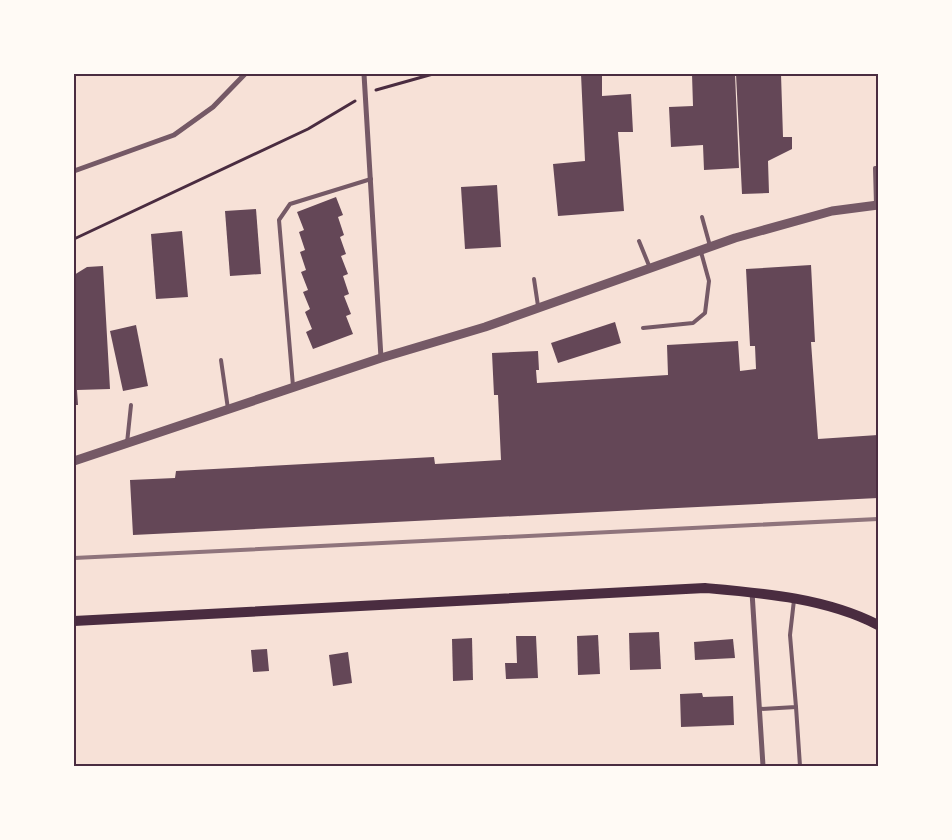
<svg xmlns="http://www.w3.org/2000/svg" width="952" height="840" font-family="Lora,serif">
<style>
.building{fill:#644757}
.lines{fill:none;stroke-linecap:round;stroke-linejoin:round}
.path{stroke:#4a2c40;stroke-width:3}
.service{stroke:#755966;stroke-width:4}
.minor{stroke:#755966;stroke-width:5}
.tertiary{stroke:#755966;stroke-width:9}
.secondary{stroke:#4a2c40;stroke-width:10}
.rail{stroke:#8f747c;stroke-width:4}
.neatline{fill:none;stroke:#4a2c40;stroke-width:2}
</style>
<rect width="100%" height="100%" fill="#f7e1d7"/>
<g class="building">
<path d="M 581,74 L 602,74 L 602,96 L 631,94 L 633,132 L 618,132 L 624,211 L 558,216 L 553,164 L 585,161 Z"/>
<path d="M 692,74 L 735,74 L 739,168 L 704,170 L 703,145 L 671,147 L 669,107 L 693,106 Z"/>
<path d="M 736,74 L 781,74 L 783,137 L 792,137 L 792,149 L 768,161 L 769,193 L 742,194 Z"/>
<path d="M 497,185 L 501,247 L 465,249 L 461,187 Z"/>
<path d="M 336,197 L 343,215 L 338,217 L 344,235 L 340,237 L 346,254 L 341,256 L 348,274 L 343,276 L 349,294 L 344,296 L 351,314 L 346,316 L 353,334 L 313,349 L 306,332 L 312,329 L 305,312 L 310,309 L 303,292 L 308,290 L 301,272 L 306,270 L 300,252 L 305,250 L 299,232 L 304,230 L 297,212 Z"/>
<path d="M 256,209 L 261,274 L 230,276 L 225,211 Z"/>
<path d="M 182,231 L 188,297 L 156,299 L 151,234 Z"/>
<path d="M 811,265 L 815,342 L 811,342 L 818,439 L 878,435 L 878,498 L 133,535 L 130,480 L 175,478 L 176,471 L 434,457 L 435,464 L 501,460 L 498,395 L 494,395 L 492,353 L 538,351 L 539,370 L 536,370 L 537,383 L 668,375 L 667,345 L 738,341 L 740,371 L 756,369 L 755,346 L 750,346 L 746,269 Z"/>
<path d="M 103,266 L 110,389 L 77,390 L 78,405 L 74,405 L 74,275 L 87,267 Z"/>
<path d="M 615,322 L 621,343 L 558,363 L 551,343 Z"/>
<path d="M 136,325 L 148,386 L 123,391 L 110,331 Z"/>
<path d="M 659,632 L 661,669 L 630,670 L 629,633 Z"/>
<path d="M 598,635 L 600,674 L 578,675 L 577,636 Z"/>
<path d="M 516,636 L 536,636 L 538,678 L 506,679 L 505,663 L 517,663 Z"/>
<path d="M 472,638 L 473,680 L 453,681 L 452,639 Z"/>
<path d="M 733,639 L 735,658 L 695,660 L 694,642 Z"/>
<path d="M 267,649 L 269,671 L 253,672 L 251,650 Z"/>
<path d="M 348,652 L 352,683 L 333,686 L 329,655 Z"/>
<path d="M 702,693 L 703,697 L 733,696 L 734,725 L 681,727 L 680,694 Z"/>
</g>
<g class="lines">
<g class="path">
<path d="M 376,90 L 433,74"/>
<path d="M 74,239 L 308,129 L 355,101"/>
</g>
<g class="service">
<path d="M 876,205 L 875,168 L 878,168"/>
<path d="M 702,217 L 710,246"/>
<path d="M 639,241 L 650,268"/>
<path d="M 534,279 L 538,306"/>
<path d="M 643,328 L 693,323 L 705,313 L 709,281 L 701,252"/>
<path d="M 221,360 L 228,409"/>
<path d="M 293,386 L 279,220 L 290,204 L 371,179"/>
<path d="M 127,443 L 131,405"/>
<path d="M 796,707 L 800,766"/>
<path d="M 760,709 L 796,707 L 790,635 L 794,600"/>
</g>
<g class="minor">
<path d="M 364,74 L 381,358"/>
<path d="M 74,171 L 174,135 L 213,107 L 245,74"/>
<path d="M 752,592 L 763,766"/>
</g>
<path class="tertiary" d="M 74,461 L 381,358 L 485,327 L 735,238 L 832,211 L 878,205"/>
<path class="secondary" d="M 74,621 L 705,588 C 762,593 826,598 878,625"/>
<path class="rail" d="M 74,558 L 878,519"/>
</g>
<rect width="952" height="840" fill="none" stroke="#fffaf5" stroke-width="150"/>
<rect x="75" y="75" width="802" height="690" class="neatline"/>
</svg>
